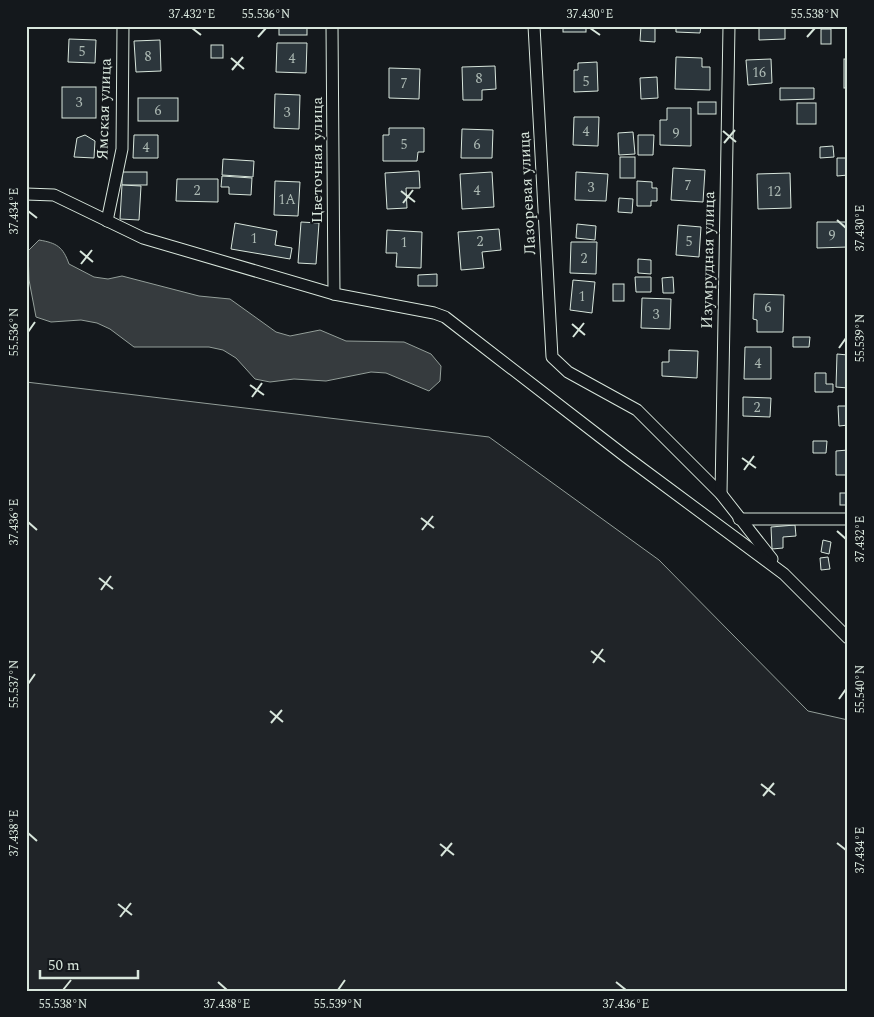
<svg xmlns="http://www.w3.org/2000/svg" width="874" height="1017" font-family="Spectral,serif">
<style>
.green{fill:#202428;stroke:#939e99}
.water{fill:#363b3e;stroke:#939e99}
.building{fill:#2c363c;stroke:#d8e6dc}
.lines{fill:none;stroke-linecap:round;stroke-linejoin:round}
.minor-casing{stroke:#d8e6dc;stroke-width:13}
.minor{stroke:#14181c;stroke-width:11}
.ticks{fill:none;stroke:#d8e6dc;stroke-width:2}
.labels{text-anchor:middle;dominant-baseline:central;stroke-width:4;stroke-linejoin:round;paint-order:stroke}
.number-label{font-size:14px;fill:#adbab4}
.street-label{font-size:16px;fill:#d8e6dc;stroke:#14181c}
.neatline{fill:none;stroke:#d8e6dc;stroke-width:2}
.ticks-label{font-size:12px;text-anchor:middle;fill:#d8e6dc}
</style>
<rect width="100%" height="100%" fill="#14181c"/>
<path class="green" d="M 26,382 L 489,437 L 659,560 L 808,711 L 848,720 L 848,991 L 26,991 Z"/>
<path class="water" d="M 39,240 C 57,243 63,247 69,264 L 94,277 L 108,279 L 122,276 L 199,296 L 230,299 L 276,332 L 290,336 L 320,330 L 346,341 L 404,342 L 431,354 L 441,366 L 440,381 L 429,391 L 386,373 L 371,372 L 326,381 L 294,379 L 270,382 L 255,379 L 236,358 L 223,350 L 209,347 L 134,347 L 110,329 L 97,323 L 81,320 L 51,322 L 36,317 L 29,280 L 28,251 Z"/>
<g class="building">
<rect x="279" y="26" width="28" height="9"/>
<rect x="563" y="26" width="23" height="6"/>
<path d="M 641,26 L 655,26 L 655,42 L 640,41 Z"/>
<path d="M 676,26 L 701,26 L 700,33 L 676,32 Z"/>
<path d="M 759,26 L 785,26 L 785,39 L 759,40 Z"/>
<rect x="821" y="29" width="10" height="15"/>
<path d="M 69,39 L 96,40 L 95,63 L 68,62 Z"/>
<path d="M 160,40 L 161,71 L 136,72 L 134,41 Z"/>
<path d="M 277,43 L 307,43 L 306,73 L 276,72 Z"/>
<rect x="211" y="45" width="12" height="13"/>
<path d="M 676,57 L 702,58 L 702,67 L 710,67 L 710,90 L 675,89 Z"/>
<path d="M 771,59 L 772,83 L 748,85 L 746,60 Z"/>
<rect x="844" y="59" width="4" height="29"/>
<path d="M 597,62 L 598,91 L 574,92 L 574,70 L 578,70 L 578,63 Z"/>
<path d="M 495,66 L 496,89 L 482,90 L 482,100 L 463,100 L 462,67 Z"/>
<path d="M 389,68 L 420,69 L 419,99 L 389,98 Z"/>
<path d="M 657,77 L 658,98 L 641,99 L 640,78 Z"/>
<rect x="62" y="87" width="34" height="31"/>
<path d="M 780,88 L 814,88 L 814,99 L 780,100 Z"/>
<path d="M 275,94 L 300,95 L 299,129 L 274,128 Z"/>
<rect x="138" y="98" width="40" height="23"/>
<rect x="698" y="102" width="18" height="12"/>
<rect x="797" y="103" width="19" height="21"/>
<path d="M 667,108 L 691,108 L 691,146 L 660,145 L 660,120 L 667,120 Z"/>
<path d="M 574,117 L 599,117 L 598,146 L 573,145 Z"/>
<path d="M 389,128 L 424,128 L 424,152 L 418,152 L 417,161 L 383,161 L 383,135 L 389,135 Z"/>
<path d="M 462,129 L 493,130 L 492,158 L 461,158 Z"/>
<path d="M 633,132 L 635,154 L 619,155 L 618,133 Z"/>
<path d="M 85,135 L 95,141 L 94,158 L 74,157 L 77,138 Z"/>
<path d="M 134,135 L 158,135 L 158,158 L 133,158 Z"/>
<path d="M 638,135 L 654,135 L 653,155 L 638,155 Z"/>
<path d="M 833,146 L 834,157 L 820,158 L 820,147 Z"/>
<rect x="620" y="157" width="15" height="21"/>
<path d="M 837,158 L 848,158 L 848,175 L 837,176 Z"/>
<path d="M 223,159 L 254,161 L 253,177 L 222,175 Z"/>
<path d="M 673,168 L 705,170 L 703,202 L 671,200 Z"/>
<path d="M 419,171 L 420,188 L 406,188 L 407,208 L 387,209 L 385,173 Z"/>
<rect x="122" y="172" width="25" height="13"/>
<path d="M 492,172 L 494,207 L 462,209 L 460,174 Z"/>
<path d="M 576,172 L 608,174 L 606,201 L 575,200 Z"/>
<path d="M 790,173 L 791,208 L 758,209 L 757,174 Z"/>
<path d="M 222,176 L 252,178 L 251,195 L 229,194 L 229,187 L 221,187 Z"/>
<path d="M 177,179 L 218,179 L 218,202 L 176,201 Z"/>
<path d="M 275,181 L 300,182 L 298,216 L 274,215 Z"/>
<path d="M 637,181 L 652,182 L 652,188 L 657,188 L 657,201 L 651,201 L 651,206 L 637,206 Z"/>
<path d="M 122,185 L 141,186 L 139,220 L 120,219 Z"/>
<path d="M 619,198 L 633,199 L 632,213 L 618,212 Z"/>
<path d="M 301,222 L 319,223 L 316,264 L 298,263 Z"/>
<path d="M 817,222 L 848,222 L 848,247 L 817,248 Z"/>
<path d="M 235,223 L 277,231 L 275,245 L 292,248 L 290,259 L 231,249 Z"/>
<path d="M 577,224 L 596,226 L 595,240 L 576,238 Z"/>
<path d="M 678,225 L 701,227 L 699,257 L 676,255 Z"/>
<path d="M 499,229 L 501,250 L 482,252 L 484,268 L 461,270 L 458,232 Z"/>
<path d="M 387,230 L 422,232 L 421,268 L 396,267 L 397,253 L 386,253 Z"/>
<path d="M 571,242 L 597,242 L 596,274 L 570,273 Z"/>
<path d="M 638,259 L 651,260 L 651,274 L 638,273 Z"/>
<path d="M 437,274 L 437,286 L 418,286 L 418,275 Z"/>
<path d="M 635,277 L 651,277 L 651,292 L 636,292 Z"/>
<path d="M 673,277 L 674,293 L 663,293 L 662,278 Z"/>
<path d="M 573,280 L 595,282 L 592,313 L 570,310 Z"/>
<rect x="613" y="284" width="11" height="17"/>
<path d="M 754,294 L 784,295 L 783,332 L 757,332 L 757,320 L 753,319 Z"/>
<path d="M 642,298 L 671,299 L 670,329 L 641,328 Z"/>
<path d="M 793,337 L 810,337 L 809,347 L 793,347 Z"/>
<path d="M 745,347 L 771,347 L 771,379 L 744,379 Z"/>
<path d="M 669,350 L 698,351 L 697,378 L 662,376 L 662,362 L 669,362 Z"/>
<path d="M 837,354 L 848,355 L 848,388 L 836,387 Z"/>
<path d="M 815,373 L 826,373 L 826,384 L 833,384 L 833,392 L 815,392 Z"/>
<path d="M 743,397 L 771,398 L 770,417 L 743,416 Z"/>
<path d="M 838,406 L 848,406 L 848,425 L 839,426 Z"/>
<path d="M 813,441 L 827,441 L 826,453 L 813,453 Z"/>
<path d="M 848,450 L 848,475 L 836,475 L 836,451 Z"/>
<rect x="840" y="493" width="8" height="12"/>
<path d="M 795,525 L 796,536 L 783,537 L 783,548 L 772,549 L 771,527 Z"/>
<path d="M 823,540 L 831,542 L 829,554 L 821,552 Z"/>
<path d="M 828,557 L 830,569 L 821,570 L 820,558 Z"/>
</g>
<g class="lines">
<defs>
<g id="minor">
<path d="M 332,26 L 334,294"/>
<path d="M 534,26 L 552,357 L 568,372 L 637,410 L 721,494 L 772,559"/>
<path d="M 26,194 L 54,195 L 143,238 L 334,294 L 434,313 L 445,317 L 625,456 L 784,574 L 848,638"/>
<path d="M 107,221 L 122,149 L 123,26"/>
<path d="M 721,494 L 729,26"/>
<path d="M 739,519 L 848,519"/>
</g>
</defs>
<use href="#minor" class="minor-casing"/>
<use href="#minor" class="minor"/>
</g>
<path class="ticks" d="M 192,28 L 201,35M 590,28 L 600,35M 258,37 L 266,28M 807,37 L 815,28M 231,58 L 244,69M 232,70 L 243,57M 723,131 L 736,142M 724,143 L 735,130M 401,191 L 415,202M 403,203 L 413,190M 28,211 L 37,218M 837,220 L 846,228M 80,251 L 93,262M 81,264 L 92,250M 572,324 L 585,335M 28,332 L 35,322M 573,337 L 584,323M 839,348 L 846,338M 250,385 L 264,395M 252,397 L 262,383M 742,458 L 756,468M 744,470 L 754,456M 421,518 L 434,528M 28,522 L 37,530M 422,530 L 433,516M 837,531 L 846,539M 99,578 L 113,589M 101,590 L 111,576M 591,651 L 605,662M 593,663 L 603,649M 28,684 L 35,674M 839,699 L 846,689M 270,711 L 283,722M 271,723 L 282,710M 761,784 L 775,795M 763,796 L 774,783M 28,833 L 37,841M 837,843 L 846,850M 440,844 L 454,855M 441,856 L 452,843M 118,904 L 132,915M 120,917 L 131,903M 218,982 L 227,990M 616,982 L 626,990M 63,990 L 71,980M 338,990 L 345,980"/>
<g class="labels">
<g class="number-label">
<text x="82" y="51">5</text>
<text x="148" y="56">8</text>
<text x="292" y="58">4</text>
<text x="759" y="72">16</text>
<text x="479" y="78">8</text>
<text x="586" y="81">5</text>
<text x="404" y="83">7</text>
<text x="79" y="102">3</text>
<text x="158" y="110">6</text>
<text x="287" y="112">3</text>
<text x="586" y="131">4</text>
<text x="676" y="133">9</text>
<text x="404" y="144">5</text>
<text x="477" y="144">6</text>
<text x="146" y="147">4</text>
<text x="688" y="185">7</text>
<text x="591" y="187">3</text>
<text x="197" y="190">2</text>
<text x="477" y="190">4</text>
<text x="774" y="191">12</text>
<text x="287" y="199">1А</text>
<text x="832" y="235">9</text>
<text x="254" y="238">1</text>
<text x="480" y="241">2</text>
<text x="689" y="241">5</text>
<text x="404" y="242">1</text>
<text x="584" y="258">2</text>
<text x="582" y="296">1</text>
<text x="768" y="307">6</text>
<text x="656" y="314">3</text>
<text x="758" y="363">4</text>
<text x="757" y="407">2</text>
</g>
<g class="street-label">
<text transform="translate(104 109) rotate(-88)">Ямская улица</text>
<text transform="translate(317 160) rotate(-90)">Цветочная улица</text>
<text transform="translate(527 193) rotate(-93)">Лазоревая улица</text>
<text transform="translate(708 260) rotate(-89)">Изумрудная улица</text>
</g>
</g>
<rect width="874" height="1017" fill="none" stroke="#14181c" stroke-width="55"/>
<path d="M40 970v8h98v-8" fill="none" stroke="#d8e6dc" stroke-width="2.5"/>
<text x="48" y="970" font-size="15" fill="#d8e6dc" stroke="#14181c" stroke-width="4" paint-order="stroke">50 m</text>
<rect x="28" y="28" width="818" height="962" class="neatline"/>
<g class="ticks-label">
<text x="192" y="18">37.432°E</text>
<text x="266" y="18">55.536°N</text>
<text x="590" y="18">37.430°E</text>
<text x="815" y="18">55.538°N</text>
<text transform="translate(14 211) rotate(-90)" y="4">37.434°E</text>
<text transform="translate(860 228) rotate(-90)" y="4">37.430°E</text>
<text transform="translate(14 332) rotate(-90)" y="4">55.536°N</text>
<text transform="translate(860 338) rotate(-90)" y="4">55.539°N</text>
<text transform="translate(14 522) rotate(-90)" y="4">37.436°E</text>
<text transform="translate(860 539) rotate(-90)" y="4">37.432°E</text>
<text transform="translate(14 684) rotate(-90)" y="4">55.537°N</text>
<text transform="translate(860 689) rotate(-90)" y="4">55.540°N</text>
<text transform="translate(14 833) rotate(-90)" y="4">37.438°E</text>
<text transform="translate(860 850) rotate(-90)" y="4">37.434°E</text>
<text x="63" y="1008">55.538°N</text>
<text x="227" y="1008">37.438°E</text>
<text x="338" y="1008">55.539°N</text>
<text x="626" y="1008">37.436°E</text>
</g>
</svg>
